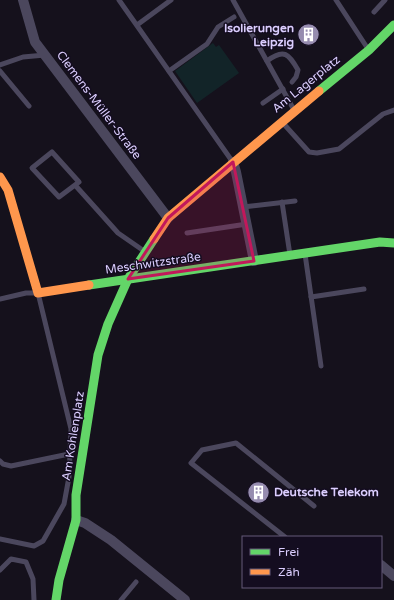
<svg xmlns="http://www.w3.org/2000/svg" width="394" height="600" font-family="'Varela Round',sans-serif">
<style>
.green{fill:#122428}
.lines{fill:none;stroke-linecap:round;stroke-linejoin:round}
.lane{stroke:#4b475d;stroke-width:5}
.street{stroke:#4b475d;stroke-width:10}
.fast{stroke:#63d668;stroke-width:9}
.slow{stroke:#ff974d;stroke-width:9}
.marked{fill:#c2185b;fill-opacity:0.2;stroke:#c2185b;stroke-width:3;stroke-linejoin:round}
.labels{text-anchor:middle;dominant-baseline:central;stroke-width:3;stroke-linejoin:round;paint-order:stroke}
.poi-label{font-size:12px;font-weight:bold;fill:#dbcefe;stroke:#140d20;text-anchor:end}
.street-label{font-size:12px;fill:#dbcefe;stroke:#140d20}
</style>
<rect width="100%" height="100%" fill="#15111c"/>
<path class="green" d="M 213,43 L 216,47 L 219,45 L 239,73 L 197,103 L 175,71 Z"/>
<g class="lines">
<g class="lane">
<path d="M 119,0 L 232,161"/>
<path d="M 233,0 L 294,110"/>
<path d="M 336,0 L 368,49"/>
<path d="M 374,12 L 385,0"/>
<path d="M 137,25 L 171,0"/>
<path d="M 267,61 C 284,48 289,54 298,70 L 296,77 L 292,82"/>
<path d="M 0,65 L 23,57 L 45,55"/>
<path d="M 0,71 L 29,106"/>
<path d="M 169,71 L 207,44 L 218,27 L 234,17"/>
<path d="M 263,103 L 283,89"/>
<path d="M 282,122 L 309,152 L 317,153 L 339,149 L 383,114 L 394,110"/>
<path d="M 75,185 L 79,182 L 52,152 L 32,168 L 59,197 L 75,185 L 118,233 L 144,251"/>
<path d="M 282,202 L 290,255"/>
<path d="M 243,207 L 295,201"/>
<path d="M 187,233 L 247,224"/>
<path d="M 305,254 L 321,366"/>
<path d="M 311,297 L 364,289"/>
<path d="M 0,299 L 26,293 L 38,293 L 71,429 L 69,477 L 64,504 L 43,541 L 34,546 L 0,539"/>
<path d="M 0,461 L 3,464 L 11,466 L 69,454"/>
<path d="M 285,537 L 191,463 L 202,450 L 236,443 L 314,506"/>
<path d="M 0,570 L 11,559 L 26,562 L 33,579 L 34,600"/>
<path d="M 121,600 L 136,582"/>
</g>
<g class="street">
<path d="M 23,0 L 35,42 L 168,218"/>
<path d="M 233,162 L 236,172 L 254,261"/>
<path d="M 76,520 L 85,523 L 111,540 L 185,600"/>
<path d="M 381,565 L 394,576"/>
</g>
<g class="fast">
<path d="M 319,91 L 369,50 L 394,25"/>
<path d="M 89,285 L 380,242 L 394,243"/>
<path d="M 56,600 L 59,580 L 76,520 L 76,495 L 98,355 L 108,324 L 128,279 L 154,239"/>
</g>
<g class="slow">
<path d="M 0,177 L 8,190 L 38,293 L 89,285"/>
<path d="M 154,239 L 168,218 L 319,91"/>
</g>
</g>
<path class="marked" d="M 233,162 L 254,261 L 128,279 L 168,218 Z"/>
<defs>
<symbol id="building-disc" viewBox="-11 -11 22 22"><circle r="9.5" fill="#968caf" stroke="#140d20"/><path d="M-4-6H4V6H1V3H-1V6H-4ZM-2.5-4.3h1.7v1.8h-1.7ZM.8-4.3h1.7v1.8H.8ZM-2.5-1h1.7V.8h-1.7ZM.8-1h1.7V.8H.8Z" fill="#fff"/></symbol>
</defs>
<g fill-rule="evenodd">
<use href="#building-disc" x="296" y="22" width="25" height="25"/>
<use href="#building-disc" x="246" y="480" width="25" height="25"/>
</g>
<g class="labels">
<g class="poi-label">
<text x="294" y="28">Isolierungen<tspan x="294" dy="14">Leipzig</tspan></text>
<text x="274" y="492" text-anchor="start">Deutsche Telekom</text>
</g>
<g class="street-label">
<text transform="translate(306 84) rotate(-39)">Am Lagerplatz</text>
<text transform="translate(99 105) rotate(53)">Clemens-Müller-Straße</text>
<text transform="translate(153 263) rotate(-8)">Meschwitzstraße</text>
<text transform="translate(73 436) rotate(-81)">Am Kohlenplatz</text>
</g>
</g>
<rect x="242" y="536" width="140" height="52" fill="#140d20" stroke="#645a79"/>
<rect x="250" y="549" width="20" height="6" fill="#63d668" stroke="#645a79"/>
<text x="278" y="556" font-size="12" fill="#dbcefe">Frei</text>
<rect x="250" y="569" width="20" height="6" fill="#ff974d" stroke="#645a79"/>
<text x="278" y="576" font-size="12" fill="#dbcefe">Zäh</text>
</svg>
